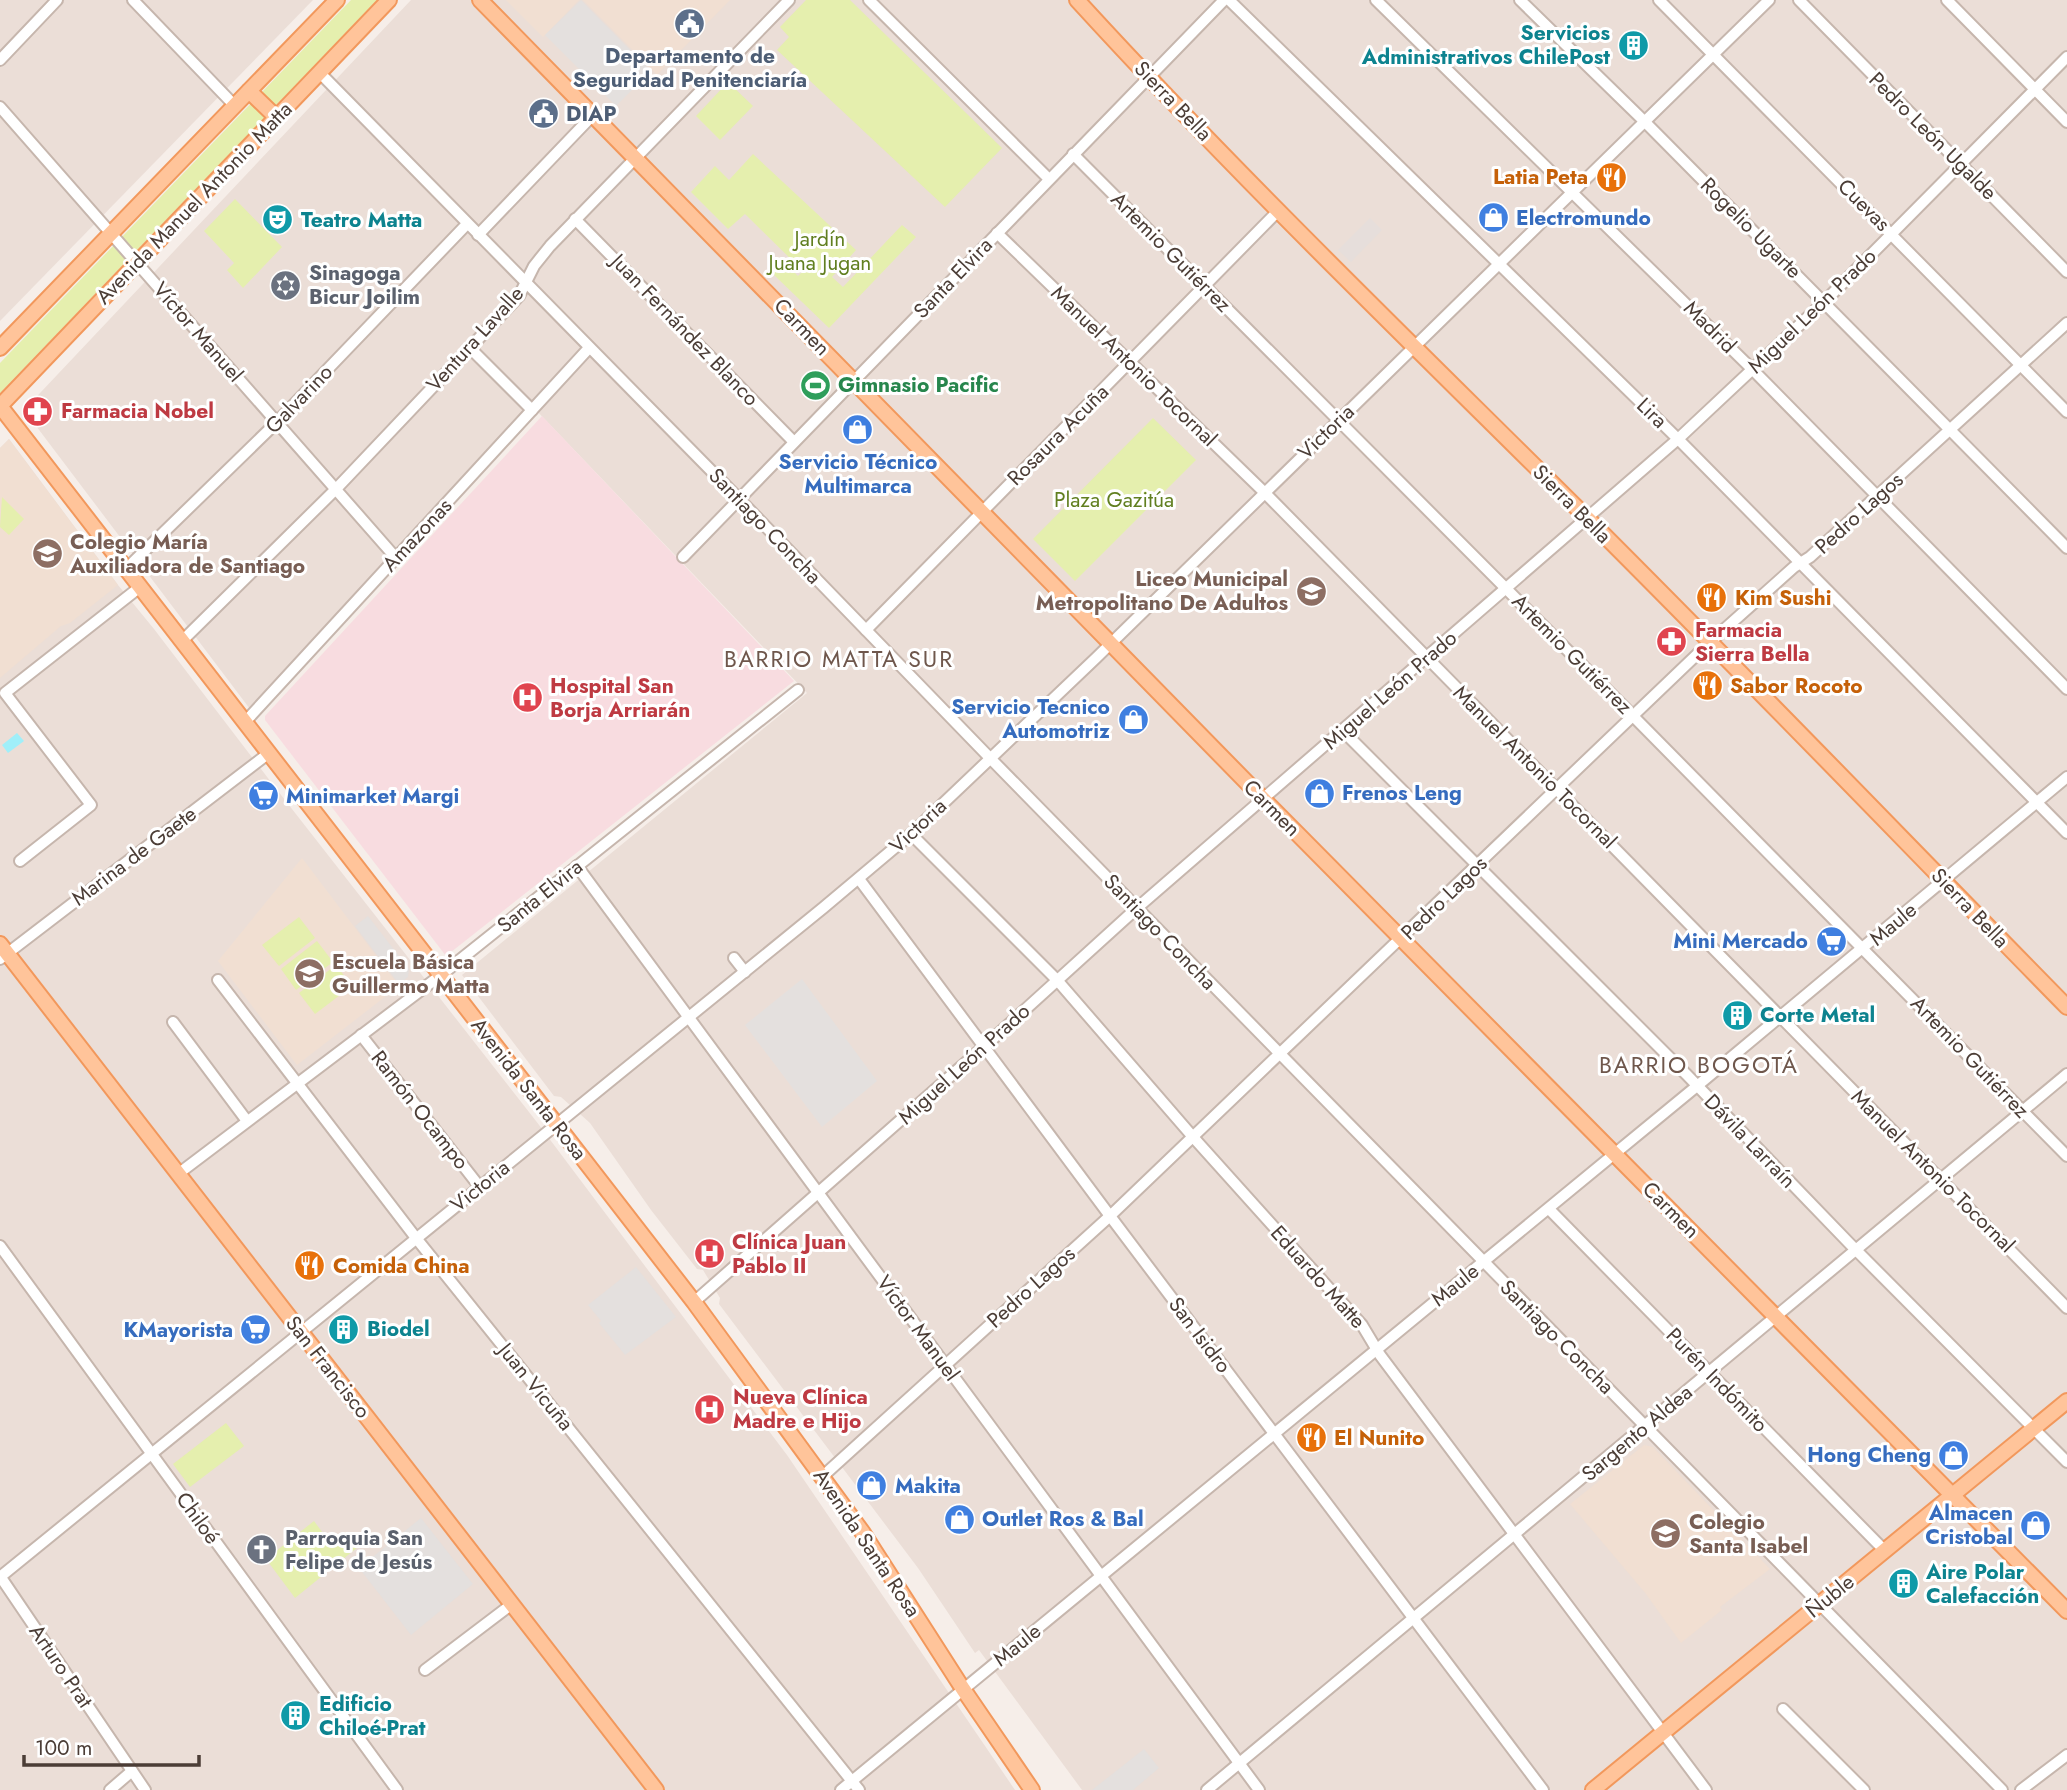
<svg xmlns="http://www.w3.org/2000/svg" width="2067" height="1790" font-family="Jost,sans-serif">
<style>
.residential{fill:#ebded7}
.industrial{fill:#e6dedb}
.education{fill:#f1dfd2}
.medical{fill:#f8dce0}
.green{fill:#e5efae}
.parking{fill:#e4e0de}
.water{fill:#a0eff9}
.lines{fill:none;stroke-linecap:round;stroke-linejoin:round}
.minor-casing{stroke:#c6b6ad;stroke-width:14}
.major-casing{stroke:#f2985c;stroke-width:18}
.minor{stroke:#fff;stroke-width:10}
.major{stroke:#ffc49a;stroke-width:14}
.labels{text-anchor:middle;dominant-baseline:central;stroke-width:6;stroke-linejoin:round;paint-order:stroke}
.culture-label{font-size:21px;font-weight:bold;fill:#0d838f;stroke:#fff;text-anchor:start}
.service-label{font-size:21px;font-weight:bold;fill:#4e5e75;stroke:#fff}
.street-label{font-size:21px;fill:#4b3d36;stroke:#fff}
.food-label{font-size:21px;font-weight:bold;fill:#c56008;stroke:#fff;text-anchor:start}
.shop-label{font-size:21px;font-weight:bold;fill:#366cbe;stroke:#fff;text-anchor:start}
.park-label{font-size:21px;fill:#617f20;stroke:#fff}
.worship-label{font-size:21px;font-weight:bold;fill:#5b616d;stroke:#fff;text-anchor:start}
.leisure-label{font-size:21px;font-weight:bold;fill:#27864d;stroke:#fff;text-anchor:start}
.health-label{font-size:21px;font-weight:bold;fill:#be3a42;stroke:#fff;text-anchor:start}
.education-label{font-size:21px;font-weight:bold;fill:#785e54;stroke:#fff;text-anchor:start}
.neighbourhood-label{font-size:23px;letter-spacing:2px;fill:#6f574c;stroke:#fff}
</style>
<rect width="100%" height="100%" fill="#f6eee9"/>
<g class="residential">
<path d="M 0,0 L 313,0 L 0,321 Z"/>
<path d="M 411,0 L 2067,0 L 2067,1790 L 1082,1790 L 979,1650 L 975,1653 L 918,1568 L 719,1304 L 720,1298 L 703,1270 L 697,1269 L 651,1210 L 590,1123 L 561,1097 L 554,1096 L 462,975 L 807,693 L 534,408 L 253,713 L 24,410 Z"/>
<path d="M 9,439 L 118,585 L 154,629 L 274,786 L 536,1121 L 787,1455 L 1015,1790 L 0,1790 L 0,448 Z"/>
</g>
<path class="industrial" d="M 1370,218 L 1382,230 L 1351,262 L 1338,250 Z"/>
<g class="education">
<path d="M 506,0 L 579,0 L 543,37 Z"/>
<path d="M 583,0 L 730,0 L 657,75 Z"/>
<path d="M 9,439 L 118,585 L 70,623 L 61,626 L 0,678 L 0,448 Z"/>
<path d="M 302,858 L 399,986 L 297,1065 L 218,961 Z"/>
<path d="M 1644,1445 L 1653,1447 L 1770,1569 L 1720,1607 L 1722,1610 L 1681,1643 L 1646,1594 L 1570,1504 Z"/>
</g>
<path class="medical" d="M 542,416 L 794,681 L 446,956 L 265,720 L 265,716 Z"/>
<g class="green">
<path d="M 351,0 L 377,0 L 0,393 L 0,363 Z"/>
<path d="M 806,0 L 850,0 L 1002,148 L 945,207 L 777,50 L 789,37 L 780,27 Z"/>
<path d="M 728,82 L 753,106 L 720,140 L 696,116 Z"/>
<path d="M 753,154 L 856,250 L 832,277 L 843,287 L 902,225 L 916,237 L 829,328 L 773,274 L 784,262 L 798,276 L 803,271 L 745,214 L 728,229 L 691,192 L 715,166 L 729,180 Z"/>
<path d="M 235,199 L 282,247 L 243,288 L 227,270 L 234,263 L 204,231 Z"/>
<path d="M 1153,418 L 1196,460 L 1075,581 L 1033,539 Z"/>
<path d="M 2,497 L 24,519 L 9,535 L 0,527 Z"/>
<path d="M 299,917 L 315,938 L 279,966 L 262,945 Z"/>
<path d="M 317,941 L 333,962 L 296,990 L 281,969 Z"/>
<path d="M 336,965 L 352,986 L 315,1014 L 299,993 Z"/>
<path d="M 226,1423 L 244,1446 L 190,1487 L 173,1464 Z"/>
<path d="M 314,1521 L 331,1544 L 346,1532 L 358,1547 L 295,1598 L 266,1559 Z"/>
</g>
<g class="parking">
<path d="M 581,0 L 651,71 L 616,106 L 545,35 Z"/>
<path d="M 368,916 L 409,969 L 408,977 L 399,984 L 355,926 Z"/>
<path d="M 802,979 L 877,1081 L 822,1127 L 745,1025 Z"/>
<path d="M 636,1267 L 676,1317 L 625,1355 L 599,1323 L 601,1321 L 588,1305 Z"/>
<path d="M 421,1518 L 473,1584 L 411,1635 L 359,1568 Z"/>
<path d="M 1144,1749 L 1159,1768 L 1133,1790 L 1092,1790 Z"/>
</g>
<path class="water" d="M 17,733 L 24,741 L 8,753 L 2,745 Z"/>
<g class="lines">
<defs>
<g id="minor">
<path d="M 133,0 L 235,106"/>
<path d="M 869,0 L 1049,179"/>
<path d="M 1229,0 L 1678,439 L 2067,833"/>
<path d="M 1376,0 L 1753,370 L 2067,689"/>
<path d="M 1520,0 L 1644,121 L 2067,548"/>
<path d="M 1659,0 L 2067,412"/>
<path d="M 1799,0 L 2067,272"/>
<path d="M 1947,0 L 2067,122"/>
<path d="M 0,60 L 57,0"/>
<path d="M 319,72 L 739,499 L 990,758 L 2002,1790"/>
<path d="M 0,107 L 396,558"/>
<path d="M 1073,154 L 1633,716 L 2067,1156"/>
<path d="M 575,219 L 794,442"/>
<path d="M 997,233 L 1264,492 L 2067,1308"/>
<path d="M 478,235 L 593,115"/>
<path d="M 470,348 L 532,410"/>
<path d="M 683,557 L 1224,0"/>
<path d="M 126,569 L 277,422 L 467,224"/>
<path d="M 866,630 L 1279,210"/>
<path d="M 182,641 L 336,489 L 519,296 L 534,266 L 550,246 L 789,0"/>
<path d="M 245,722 L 589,348"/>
<path d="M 1343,731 L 1687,1075 L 1850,1244 L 2067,1462"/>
<path d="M 911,834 L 1057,980 L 1193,1137 L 1362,1325 L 1380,1355 L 1706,1790"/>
<path d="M 20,861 L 91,805 L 5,693 L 140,587"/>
<path d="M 577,866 L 1259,1790"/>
<path d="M 859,879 L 1110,1216 L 1543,1790"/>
<path d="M 734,958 L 745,972"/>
<path d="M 0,959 L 269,753"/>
<path d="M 218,980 L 416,1238 L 859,1790"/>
<path d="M 173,1022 L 247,1121"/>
<path d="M 361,1035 L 479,1186"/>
<path d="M 178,1174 L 441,975 L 798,690"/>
<path d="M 1549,1209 L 1885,1551"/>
<path d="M 0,1246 L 397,1790"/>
<path d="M 694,1302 L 996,1036 L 1137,908 L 1678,439 L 1824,302 L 2067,57"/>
<path d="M 823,1476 L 1110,1216 L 1709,643 L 1794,567 L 1810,557 L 2067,323"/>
<path d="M 0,1576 L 145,1790"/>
<path d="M 0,1577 L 823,908 L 911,834 L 1096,658 L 1769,0"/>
<path d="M 425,1670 L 512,1604"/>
<path d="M 1783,1709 L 1864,1790"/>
<path d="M 110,1790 L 132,1771"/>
<path d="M 841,1790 L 1697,1086 L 2067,777"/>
<path d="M 1207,1790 L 2067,1074"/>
<path d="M 2021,1790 L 2067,1755"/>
</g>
<g id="major">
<path d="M 480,0 L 1264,800 L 2067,1611"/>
<path d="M 1077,0 C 1237,175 1407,339 1575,506 C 1741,671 1903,840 2067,1007"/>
<path d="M 249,91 L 276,117"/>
<path d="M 0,348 L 337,0"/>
<path d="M 0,406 L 694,1302 L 863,1533 L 963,1689 L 1032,1790"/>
<path d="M 0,406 L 389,0"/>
<path d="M 0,944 L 656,1790"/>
<path d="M 1593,1790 L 2067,1401"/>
</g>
</defs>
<use href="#minor" class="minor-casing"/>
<use href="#major" class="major-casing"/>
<use href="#minor" class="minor"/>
<use href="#major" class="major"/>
</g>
<defs>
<symbol id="civic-disc" viewBox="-11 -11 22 22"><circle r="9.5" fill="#5c6f8a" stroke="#fff"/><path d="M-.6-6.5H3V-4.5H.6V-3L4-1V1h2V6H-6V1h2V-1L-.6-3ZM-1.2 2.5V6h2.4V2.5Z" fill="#fff"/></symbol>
<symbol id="building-disc" viewBox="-11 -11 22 22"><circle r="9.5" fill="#0f9aa8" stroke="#fff"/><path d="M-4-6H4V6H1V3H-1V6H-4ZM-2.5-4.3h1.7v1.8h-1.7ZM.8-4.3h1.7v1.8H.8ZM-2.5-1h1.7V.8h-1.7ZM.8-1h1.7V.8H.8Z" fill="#fff"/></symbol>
<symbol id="restaurant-disc" viewBox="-11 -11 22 22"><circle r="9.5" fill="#e8710a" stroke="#fff"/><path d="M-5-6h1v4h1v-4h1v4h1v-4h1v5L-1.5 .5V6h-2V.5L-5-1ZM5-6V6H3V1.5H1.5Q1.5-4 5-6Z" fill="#fff"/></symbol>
<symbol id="shop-disc" viewBox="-11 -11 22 22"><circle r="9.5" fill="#3f7fe0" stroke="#fff"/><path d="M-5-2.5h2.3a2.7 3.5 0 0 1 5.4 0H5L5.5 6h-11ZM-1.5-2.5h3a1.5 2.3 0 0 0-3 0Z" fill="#fff"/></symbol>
<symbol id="theatre-disc" viewBox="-11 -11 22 22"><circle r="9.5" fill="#0f9aa8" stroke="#fff"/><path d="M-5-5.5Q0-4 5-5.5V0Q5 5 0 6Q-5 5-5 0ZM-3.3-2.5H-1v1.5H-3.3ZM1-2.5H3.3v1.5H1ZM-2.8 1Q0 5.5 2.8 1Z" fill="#fff"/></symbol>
<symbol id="synagogue-disc" viewBox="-11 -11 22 22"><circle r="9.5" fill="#6b7280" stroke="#fff"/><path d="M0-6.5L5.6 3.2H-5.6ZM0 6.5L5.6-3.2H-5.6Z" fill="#fff"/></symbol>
<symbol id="stadium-disc" viewBox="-11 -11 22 22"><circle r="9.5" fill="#2e9e5b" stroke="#fff"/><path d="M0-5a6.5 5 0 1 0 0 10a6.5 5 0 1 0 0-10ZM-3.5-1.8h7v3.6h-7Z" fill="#fff"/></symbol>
<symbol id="pharmacy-disc" viewBox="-11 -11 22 22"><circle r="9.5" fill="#e0444e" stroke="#fff"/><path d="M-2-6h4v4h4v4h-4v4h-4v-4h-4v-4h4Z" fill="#fff"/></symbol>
<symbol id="school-disc" viewBox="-11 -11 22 22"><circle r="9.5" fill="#8d6e63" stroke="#fff"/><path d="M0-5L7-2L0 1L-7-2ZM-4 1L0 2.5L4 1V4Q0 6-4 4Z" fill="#fff"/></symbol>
<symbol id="hospital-disc" viewBox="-11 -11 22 22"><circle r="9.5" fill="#e0444e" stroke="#fff"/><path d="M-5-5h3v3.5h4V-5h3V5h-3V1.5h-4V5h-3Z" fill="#fff"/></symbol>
<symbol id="supermarket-disc" viewBox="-11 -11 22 22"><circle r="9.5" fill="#3f7fe0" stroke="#fff"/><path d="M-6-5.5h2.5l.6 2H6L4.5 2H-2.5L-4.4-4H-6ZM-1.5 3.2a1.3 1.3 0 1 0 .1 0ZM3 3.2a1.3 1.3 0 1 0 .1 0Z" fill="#fff"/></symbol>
<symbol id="church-disc" viewBox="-11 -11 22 22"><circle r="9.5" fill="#6b7280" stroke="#fff"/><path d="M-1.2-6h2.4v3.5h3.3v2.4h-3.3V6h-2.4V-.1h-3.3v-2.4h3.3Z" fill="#fff"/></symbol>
</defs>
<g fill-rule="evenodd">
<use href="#civic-disc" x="672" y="6" width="35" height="35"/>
<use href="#building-disc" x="1616" y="28" width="35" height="35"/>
<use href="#civic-disc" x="526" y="96" width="35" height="35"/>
<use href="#restaurant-disc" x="1594" y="160" width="35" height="35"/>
<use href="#shop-disc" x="1476" y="200" width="35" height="35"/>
<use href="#theatre-disc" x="260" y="202" width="35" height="35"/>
<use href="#synagogue-disc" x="268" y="268" width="35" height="35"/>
<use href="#stadium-disc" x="798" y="368" width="35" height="35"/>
<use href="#pharmacy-disc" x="20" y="394" width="35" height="35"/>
<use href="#shop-disc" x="840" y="412" width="35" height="35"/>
<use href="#school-disc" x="30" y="536" width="35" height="35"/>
<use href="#school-disc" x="1294" y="574" width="35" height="35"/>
<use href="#restaurant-disc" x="1694" y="580" width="35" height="35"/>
<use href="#pharmacy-disc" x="1654" y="624" width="35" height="35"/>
<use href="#restaurant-disc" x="1690" y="668" width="35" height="35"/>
<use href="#hospital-disc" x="510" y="680" width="35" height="35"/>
<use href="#shop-disc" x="1116" y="702" width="35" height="35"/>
<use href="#shop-disc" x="1302" y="776" width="35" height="35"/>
<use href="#supermarket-disc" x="246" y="778" width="35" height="35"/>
<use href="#supermarket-disc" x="1814" y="924" width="35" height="35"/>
<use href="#school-disc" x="292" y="956" width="35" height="35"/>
<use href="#building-disc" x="1720" y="998" width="35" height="35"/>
<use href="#hospital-disc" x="692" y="1236" width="35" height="35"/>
<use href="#restaurant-disc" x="292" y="1248" width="35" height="35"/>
<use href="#building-disc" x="326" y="1312" width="35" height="35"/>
<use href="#supermarket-disc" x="238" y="1312" width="35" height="35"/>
<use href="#hospital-disc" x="692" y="1392" width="35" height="35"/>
<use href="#restaurant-disc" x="1294" y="1420" width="35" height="35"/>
<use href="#shop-disc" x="1936" y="1438" width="35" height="35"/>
<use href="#shop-disc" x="854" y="1468" width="35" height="35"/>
<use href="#shop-disc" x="942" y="1502" width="35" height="35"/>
<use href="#shop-disc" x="2018" y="1508" width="35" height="35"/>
<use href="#school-disc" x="1648" y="1516" width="35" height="35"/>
<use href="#church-disc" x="244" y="1532" width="35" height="35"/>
<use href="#building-disc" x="1886" y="1566" width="35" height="35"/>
<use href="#building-disc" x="278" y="1698" width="35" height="35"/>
</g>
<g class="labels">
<g class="culture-label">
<text x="1610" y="33" text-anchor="end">Servicios<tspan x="1610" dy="24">Administrativos ChilePost</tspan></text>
<text x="301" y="220">Teatro Matta</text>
<text x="1760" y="1015">Corte Metal</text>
<text x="367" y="1329">Biodel</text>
<text x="1926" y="1572">Aire Polar<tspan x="1926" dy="24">Calefacción</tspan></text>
<text x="319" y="1704">Edificio<tspan x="319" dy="24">Chiloé-Prat</tspan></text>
</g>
<g class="service-label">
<text x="690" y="56">Departamento de<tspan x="690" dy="24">Seguridad Penitenciaría</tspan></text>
<text x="566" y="114" text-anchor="start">DIAP</text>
</g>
<g class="street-label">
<text transform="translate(1173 101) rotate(46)">Sierra Bella</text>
<text transform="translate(1933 136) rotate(45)">Pedro León Ugalde</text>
<text transform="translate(194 203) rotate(-46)">Avenida Manuel Antonio Matta</text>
<text transform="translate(1864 205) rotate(45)">Cuevas</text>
<text transform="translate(1751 228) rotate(45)">Rogelio Ugarte</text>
<text transform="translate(1171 252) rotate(45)">Artemio Gutiérrez</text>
<text transform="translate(953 278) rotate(-46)">Santa Elvira</text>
<text transform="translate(1812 311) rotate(-44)">Miguel León Prado</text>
<text transform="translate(802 327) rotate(46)">Carmen</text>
<text transform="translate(1710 327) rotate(45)">Madrid</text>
<text transform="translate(685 330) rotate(46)">Juan Fernández Blanco</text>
<text transform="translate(198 332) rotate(49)">Víctor Manuel</text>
<text transform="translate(475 339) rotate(-48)">Ventura Lavalle</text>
<text transform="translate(1134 366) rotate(44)">Manuel Antonio Tocornal</text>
<text transform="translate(299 399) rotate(-46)">Galvarino</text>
<text transform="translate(1652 413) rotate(44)">Lira</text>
<text transform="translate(1326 432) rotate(-44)">Victoria</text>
<text transform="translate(1058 435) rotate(-45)">Rosaura Acuña</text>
<text transform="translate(1572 504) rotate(45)">Sierra Bella</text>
<text transform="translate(1859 513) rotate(-42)">Pedro Lagos</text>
<text transform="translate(765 526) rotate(46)">Santiago Concha</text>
<text transform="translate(417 535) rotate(-47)">Amazonas</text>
<text transform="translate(1572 654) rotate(45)">Artemio Gutiérrez</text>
<text transform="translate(1390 690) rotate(-41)">Miguel León Prado</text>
<text transform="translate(1535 767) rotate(45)">Manuel Antonio Tocornal</text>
<text transform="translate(1272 808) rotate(45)">Carmen</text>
<text transform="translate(918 826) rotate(-43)">Victoria</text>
<text transform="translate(134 856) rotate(-37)">Marina de Gaete</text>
<text transform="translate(540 896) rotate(-39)">Santa Elvira</text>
<text transform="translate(1444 898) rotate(-44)">Pedro Lagos</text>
<text transform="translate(1970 908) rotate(46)">Sierra Bella</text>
<text transform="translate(1893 924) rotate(-40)">Maule</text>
<text transform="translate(1160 932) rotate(46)">Santiago Concha</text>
<text transform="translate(1970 1057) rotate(46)">Artemio Gutiérrez</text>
<text transform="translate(964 1064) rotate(-42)">Miguel León Prado</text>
<text transform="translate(529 1089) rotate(52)">Avenida Santa Rosa</text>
<text transform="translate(420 1110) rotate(52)">Ramón Ocampo</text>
<text transform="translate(1750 1141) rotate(46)">Dávila Larraín</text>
<text transform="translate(1933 1171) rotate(45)">Manuel Antonio Tocornal</text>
<text transform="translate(480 1186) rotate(-39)">Victoria</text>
<text transform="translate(1671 1210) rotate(45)">Carmen</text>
<text transform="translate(1318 1277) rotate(48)">Eduardo Matte</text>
<text transform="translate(1455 1285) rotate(-39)">Maule</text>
<text transform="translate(1031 1287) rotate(-42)">Pedro Lagos</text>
<text transform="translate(918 1328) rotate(54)">Víctor Manuel</text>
<text transform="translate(1200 1335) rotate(53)">San Isidro</text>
<text transform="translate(1557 1337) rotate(45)">Santiago Concha</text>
<text transform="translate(328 1367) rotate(52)">San Francisco</text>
<text transform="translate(1717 1380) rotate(46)">Purén Indómito</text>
<text transform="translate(536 1387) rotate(51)">Juan Vicuña</text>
<text transform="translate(1637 1433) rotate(-40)">Sargento Aldea</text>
<text transform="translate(198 1518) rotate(54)">Chiloé</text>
<text transform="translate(867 1543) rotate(56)">Avenida Santa Rosa</text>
<text transform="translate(1830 1596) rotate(-39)">Ñuble</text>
<text transform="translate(1017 1645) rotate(-39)">Maule</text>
<text transform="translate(61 1666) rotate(56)">Arturo Prat</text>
</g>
<g class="food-label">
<text x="1588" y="177" text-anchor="end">Latia Peta</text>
<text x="1735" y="598">Kim Sushi</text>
<text x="1730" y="686">Sabor Rocoto</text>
<text x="333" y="1266">Comida China</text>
<text x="1334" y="1438">El Nunito</text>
</g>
<g class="shop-label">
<text x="1516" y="218">Electromundo</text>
<text x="858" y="462" text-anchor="middle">Servicio Técnico<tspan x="858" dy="24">Multimarca</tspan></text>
<text x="1110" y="707" text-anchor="end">Servicio Tecnico<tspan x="1110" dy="24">Automotriz</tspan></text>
<text x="1342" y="793">Frenos Leng</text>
<text x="286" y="796">Minimarket Margi</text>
<text x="1808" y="941" text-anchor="end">Mini Mercado</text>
<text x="233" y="1330" text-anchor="end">KMayorista</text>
<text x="1931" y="1455" text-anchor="end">Hong Cheng</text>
<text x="895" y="1486">Makita</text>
<text x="2013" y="1513" text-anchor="end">Almacen<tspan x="2013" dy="24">Cristobal</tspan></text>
<text x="982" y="1519">Outlet Ros &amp; Bal</text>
</g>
<g class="park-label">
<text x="820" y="239">Jardín<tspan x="820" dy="24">Juana Jugan</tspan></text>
<text x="1114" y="500">Plaza Gazitúa</text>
</g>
<g class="worship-label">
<text x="309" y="273">Sinagoga<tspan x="309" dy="24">Bicur Joilim</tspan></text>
<text x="285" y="1538">Parroquia San<tspan x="285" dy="24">Felipe de Jesús</tspan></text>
</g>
<g class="leisure-label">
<text x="838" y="385">Gimnasio Pacific</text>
</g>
<g class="health-label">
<text x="61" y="411">Farmacia Nobel</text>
<text x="1695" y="630">Farmacia<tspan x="1695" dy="24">Sierra Bella</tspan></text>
<text x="550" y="686">Hospital San<tspan x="550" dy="24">Borja Arriarán</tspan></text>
<text x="732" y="1242">Clínica Juan<tspan x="732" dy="24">Pablo II</tspan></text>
<text x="733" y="1397">Nueva Clínica<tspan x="733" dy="24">Madre e Hijo</tspan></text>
</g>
<g class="education-label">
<text x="70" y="542">Colegio María<tspan x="70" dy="24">Auxiliadora de Santiago</tspan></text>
<text x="1288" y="579" text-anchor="end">Liceo Municipal<tspan x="1288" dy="24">Metropolitano De Adultos</tspan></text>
<text x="332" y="962">Escuela Básica<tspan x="332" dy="24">Guillermo Matta</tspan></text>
<text x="1689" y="1522">Colegio<tspan x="1689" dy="24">Santa Isabel</tspan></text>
</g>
<g class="neighbourhood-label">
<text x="839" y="659">BARRIO MATTA SUR</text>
<text x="1699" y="1065">BARRIO BOGOTÁ</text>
</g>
</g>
<path d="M24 1755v10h175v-10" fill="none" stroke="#4b3d36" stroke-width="3.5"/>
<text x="35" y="1755" font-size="21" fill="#4b3d36" stroke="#ffffff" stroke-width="5" paint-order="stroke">100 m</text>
</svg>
